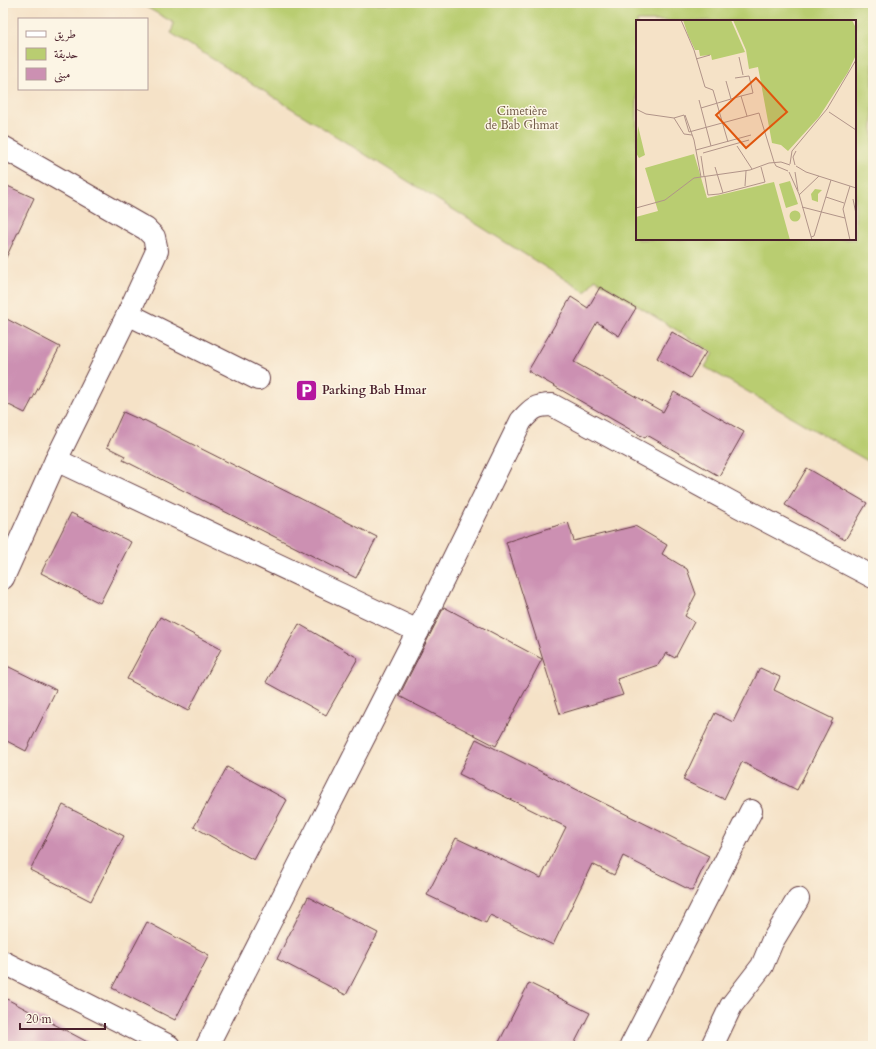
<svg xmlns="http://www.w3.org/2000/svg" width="876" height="1049" font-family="Cardo,Amiri,serif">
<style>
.green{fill:#b9cd71;stroke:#82764e;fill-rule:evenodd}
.building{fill:#cc90b2}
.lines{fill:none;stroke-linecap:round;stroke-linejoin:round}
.minor-casing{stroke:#643c42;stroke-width:24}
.minor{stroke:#fff;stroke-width:22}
.labels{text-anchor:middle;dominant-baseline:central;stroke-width:3;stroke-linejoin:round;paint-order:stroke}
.park-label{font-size:12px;fill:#6b5340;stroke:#fcf5e5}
.poi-label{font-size:12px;font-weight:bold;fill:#4a1f2b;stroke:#fcf5e5;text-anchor:start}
.inset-road{fill:none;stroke:#b19489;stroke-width:1}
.view{fill:#e0560e;fill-opacity:0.15;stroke:#e0560e;stroke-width:2}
.inset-edge{fill:none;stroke:#4a1f2b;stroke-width:2}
</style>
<rect width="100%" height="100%" fill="#fcf5e5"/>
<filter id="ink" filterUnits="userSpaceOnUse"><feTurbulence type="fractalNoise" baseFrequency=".025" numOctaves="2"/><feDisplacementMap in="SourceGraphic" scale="8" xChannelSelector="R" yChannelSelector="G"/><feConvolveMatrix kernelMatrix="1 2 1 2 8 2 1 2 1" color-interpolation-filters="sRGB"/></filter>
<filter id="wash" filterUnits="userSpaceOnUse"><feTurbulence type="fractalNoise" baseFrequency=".012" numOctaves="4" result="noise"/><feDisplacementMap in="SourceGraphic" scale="16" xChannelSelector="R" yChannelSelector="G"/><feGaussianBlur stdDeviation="0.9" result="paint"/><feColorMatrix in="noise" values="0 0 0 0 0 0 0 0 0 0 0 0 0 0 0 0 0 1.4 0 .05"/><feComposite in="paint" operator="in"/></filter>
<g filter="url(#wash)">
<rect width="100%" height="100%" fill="#f5e2c7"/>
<path class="green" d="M 139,3 L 873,3 L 873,464 L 705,367 L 713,353 L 595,279 L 585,292 L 171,33 L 174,23 ZM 637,21 L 855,21 L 855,239 L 637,239 Z"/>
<g id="blocks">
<g class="building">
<path d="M 3,184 L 34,198 L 3,264 Z"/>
<path d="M 600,287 L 636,308 L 619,336 L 597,322 L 574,362 L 663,412 L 674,392 L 744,432 L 719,476 L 647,435 L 645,438 L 528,371 L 571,297 L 588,308 Z"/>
<path d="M 3,317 L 60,347 L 25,413 L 3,402 Z"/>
<path d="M 672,332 L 706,352 L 690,378 L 657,358 Z"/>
<path d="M 123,412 L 143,421 L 144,420 L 377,537 L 356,578 L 123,460 L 125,456 L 107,447 Z"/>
<path d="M 807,468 L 867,503 L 845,540 L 785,505 Z"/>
<path d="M 71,513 L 131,542 L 100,603 L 41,573 Z"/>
<path d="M 568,522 L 574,541 L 635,526 L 667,545 L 662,554 L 687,569 L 696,594 L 685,616 L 694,622 L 675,658 L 666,653 L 658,665 L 617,679 L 623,695 L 560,714 L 506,542 Z"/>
<path d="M 444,607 L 542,659 L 496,746 L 399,696 Z"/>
<path d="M 160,617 L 221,649 L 188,711 L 127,679 Z"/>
<path d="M 299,624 L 358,658 L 326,715 L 266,682 Z"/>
<path d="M 3,664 L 56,690 L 26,751 L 3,739 Z"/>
<path d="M 760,668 L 780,677 L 774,690 L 833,719 L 797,790 L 742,762 L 724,799 L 683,780 L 715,713 L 733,722 Z"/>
<path d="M 476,739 L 709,856 L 692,891 L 623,856 L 614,875 L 592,864 L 553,945 L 490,915 L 486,923 L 427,895 L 456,838 L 541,878 L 566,827 L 459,774 Z"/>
<path d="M 227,767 L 287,800 L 254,860 L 194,827 Z"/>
<path d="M 63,805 L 124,836 L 91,901 L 30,870 Z"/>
<path d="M 308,897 L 378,933 L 346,995 L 277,959 Z"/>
<path d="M 147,922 L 209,955 L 175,1020 L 112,988 Z"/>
<path d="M 529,983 L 590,1013 L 573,1046 L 497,1046 Z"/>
<path d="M 3,997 L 95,1046 L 3,1046 Z"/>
</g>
</g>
</g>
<g filter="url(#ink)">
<use href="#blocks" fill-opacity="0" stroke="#643c42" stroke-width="1"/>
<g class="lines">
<defs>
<g id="minor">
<path d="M 3,147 L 146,229 L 154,237 L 157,251 L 128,314 L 56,460"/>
<path d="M 128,314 L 258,379"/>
<path d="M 3,578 L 56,460 L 418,631"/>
<path d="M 3,962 L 169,1046"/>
<path d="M 207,1046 L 418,631 L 521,421 C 532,409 535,405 552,405 L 740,507 L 873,577"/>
<path d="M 631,1046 L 751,811"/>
<path d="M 712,1046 L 731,1006 L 762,966 L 772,942 L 798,899"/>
</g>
</defs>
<use href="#minor" class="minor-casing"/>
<use href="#minor" class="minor"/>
</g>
</g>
<defs>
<symbol id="parking-square" viewBox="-11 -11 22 22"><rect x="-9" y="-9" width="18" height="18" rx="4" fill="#b5179e" stroke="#fcf5e5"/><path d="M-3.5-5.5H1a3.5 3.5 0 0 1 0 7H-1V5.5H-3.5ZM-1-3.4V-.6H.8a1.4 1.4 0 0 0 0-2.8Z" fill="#fff"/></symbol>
</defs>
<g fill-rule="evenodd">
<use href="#parking-square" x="294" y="378" width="25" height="25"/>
</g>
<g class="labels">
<g class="park-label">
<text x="522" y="111">Cimetière<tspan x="522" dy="14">de Bab Ghmat</tspan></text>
</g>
<g class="poi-label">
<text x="322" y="390">Parking Bab Hmar</text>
</g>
</g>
<g transform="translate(636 20)">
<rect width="220" height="220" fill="#f5e2c7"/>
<path d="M 47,0 L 95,0 L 109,32 L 76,40 L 75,35 L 64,36 L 63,30 L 59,30 L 52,15 ZM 97,0 L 216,0 L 220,8 L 220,35 L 212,52 L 183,97 L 152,131 L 145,125 L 136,123 L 122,47 L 113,49 L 110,30 ZM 2,106 L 9,135 L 3,138 L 0,133 ZM 58,134 L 71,178 L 138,162 L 154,220 L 0,220 L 0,197 L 22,191 L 9,148 ZM 154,161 L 162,184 L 150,188 L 143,164 ZM 179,169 L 186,170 L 182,174 L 182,182 L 176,180 L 175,174 ZM153.5 196a5.5 5.5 0 1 1 11 0a5.5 5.5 0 1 1-11 0Z" fill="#b9cd71"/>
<path class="inset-road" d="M 45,0 L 58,30 L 69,67 L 77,70 L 92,122M 103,37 L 107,55M 60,39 L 74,35M 99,58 L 113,56 L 117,73 L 105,76M 90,61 L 95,79M 63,80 L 75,126M 65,88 L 105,76 L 111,96M 0,89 L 10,94 L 38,98 L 48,95M 193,92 L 220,110M 48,95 L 53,112 L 123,93 L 138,142M 49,95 L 58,120 L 65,157M 38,98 L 48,114 L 56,115M 101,126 L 116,149M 60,130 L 115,115M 67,133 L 113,120M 65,136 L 68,156M 138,142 L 140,146 L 152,151M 154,144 L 156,131 L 191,89 L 220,40M 159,145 L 157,137 L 160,131M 160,146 L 170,152 L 220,168M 79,147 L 87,173M 153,152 L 163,174 L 176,220M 159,152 L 162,171M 69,157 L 72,175 L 83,174 L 129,162 L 125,147M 109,166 L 110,151M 214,166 L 207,189 L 214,220M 163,175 L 183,156M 190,177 L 208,183M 217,179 L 220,194M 166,187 L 209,198M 0,188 L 29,180 L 58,158 L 114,150 L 133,143 L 145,142 L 154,145M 175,217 L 178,216 L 195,160"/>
<path class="view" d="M 120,58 L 151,92 L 110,128 L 80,95 Z"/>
<rect width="220" height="220" class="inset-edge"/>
</g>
<rect width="876" height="1049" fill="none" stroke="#fcf5e5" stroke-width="16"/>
<rect x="18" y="18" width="130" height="72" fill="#fcf5e5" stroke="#b59f9b"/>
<rect x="26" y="31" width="20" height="6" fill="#ffffff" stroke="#b59f9b"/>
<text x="54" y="38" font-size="12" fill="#4a1f2b">طريق</text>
<rect x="26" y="48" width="20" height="12" fill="#b9cd71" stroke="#b59f9b"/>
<text x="54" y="58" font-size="12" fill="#4a1f2b">حديقة</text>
<rect x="26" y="68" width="20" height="12" fill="#cc90b2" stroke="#b59f9b"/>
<text x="54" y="78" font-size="12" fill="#4a1f2b">مبنى</text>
<path d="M20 1023v6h85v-6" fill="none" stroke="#4a1f2b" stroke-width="2"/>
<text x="26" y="1023" font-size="12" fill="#4a1f2b" stroke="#fcf5e5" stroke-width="3" paint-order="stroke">20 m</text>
</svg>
